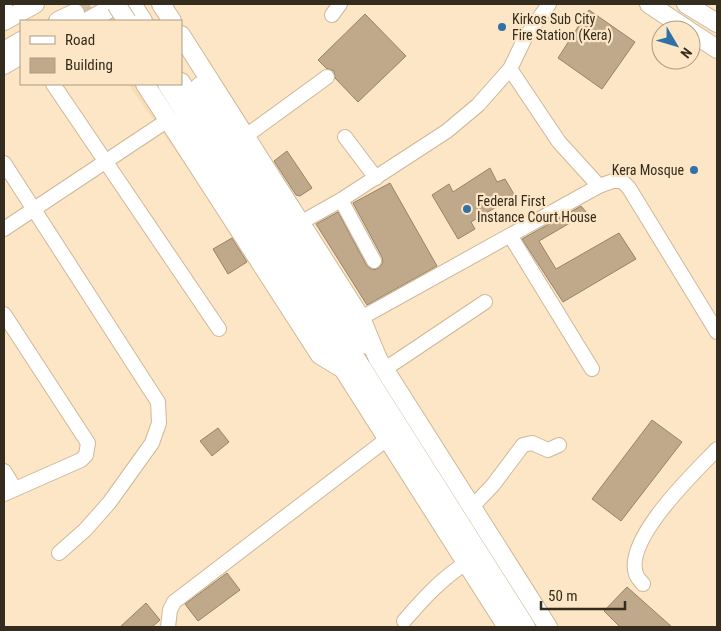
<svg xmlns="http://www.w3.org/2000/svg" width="721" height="631" font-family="'Roboto Condensed',sans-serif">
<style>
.built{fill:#f7dcb5}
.building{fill:#bfa98a;stroke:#988365}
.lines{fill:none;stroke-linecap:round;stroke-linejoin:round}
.major-tunnel{stroke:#d4c1a4;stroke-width:18;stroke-dasharray:18 9;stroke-linecap:butt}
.minor-casing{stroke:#ceb899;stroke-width:16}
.major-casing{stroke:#ceb899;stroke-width:20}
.minor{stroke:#fff;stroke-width:14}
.major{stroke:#fff;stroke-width:18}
.major-bridge-casing{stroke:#ceb899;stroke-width:20;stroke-linecap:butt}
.major-bridge{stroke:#fff;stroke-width:18}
.poi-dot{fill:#3071a7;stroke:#fce6c5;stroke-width:2}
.labels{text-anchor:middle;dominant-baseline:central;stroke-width:4.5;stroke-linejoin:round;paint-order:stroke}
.poi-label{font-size:14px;fill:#342c1f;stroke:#fce6c5;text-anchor:start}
</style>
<rect width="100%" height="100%" fill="#fce6c5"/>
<path class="built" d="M 128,84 L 149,84 L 234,233 Z"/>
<g class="building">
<path d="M 589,10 L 635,42 L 602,89 L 558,58 Z"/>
<path d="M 365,14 L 406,56 L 358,102 L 335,78 L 334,71 L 326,68 L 318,60 Z"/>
<path d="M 287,151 L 312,188 L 300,196 L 296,195 L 274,161 Z"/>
<path d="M 490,168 L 497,182 L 505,179 L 515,196 L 471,222 L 475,229 L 458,239 L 432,195 L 449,184 L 453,192 Z"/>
<path d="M 390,183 L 437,266 L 367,305 L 316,224 L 338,212 L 367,266 L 373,270 L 379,268 L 383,262 L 382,257 L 353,203 Z"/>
<path d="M 581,206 L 587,213 L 539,241 L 556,269 L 619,233 L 636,259 L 563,302 L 522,239 Z"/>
<path d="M 232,238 L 247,262 L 228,274 L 213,249 Z"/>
<path d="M 652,420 L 682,442 L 621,521 L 592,499 Z"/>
<path d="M 218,428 L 229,442 L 212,456 L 200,441 Z"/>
<path d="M 227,573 L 240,590 L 198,621 L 185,604 Z"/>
<path d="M 627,587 L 672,627 L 620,627 L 604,611 Z"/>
<path d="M 146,603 L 160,620 L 152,627 L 120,627 Z"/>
</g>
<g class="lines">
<path class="major-tunnel" d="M 75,13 L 89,4"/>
<defs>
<g id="minor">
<path d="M 4,4 L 5,7"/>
<path d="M 332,15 L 340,4"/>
<path d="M 510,69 L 559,142 L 599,186"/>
<path d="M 53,84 L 219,329"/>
<path d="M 246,136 L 327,77"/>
<path d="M 345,137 L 376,178"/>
<path d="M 4,163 L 158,402 L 159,423 L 152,443 L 109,503 L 85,530 L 59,553"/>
<path d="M 341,200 L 374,261"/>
<path d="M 300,223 L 341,200 L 447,131 L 478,105 L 510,69 L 525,38 L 549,4"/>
<path d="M 4,229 L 168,120"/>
<path d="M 511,237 L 592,369"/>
<path d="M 4,314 L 88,443 L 86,455 L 81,460 L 4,494"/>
<path d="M 361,318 L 599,186 L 613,181 L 622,181 L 629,188 L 717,332"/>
<path d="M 385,369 L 485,302"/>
<path d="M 4,471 L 15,489"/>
<path d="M 471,508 L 493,485 L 523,445 L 532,443 L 548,450 L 559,445"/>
<path d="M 643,584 C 641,581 637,578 636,574 C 624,539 695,472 717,449"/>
<path d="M 404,621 C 423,599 441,579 466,563"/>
<path d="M 168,627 L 170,610 L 174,602 L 387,439"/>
</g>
<g id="major">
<path d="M 132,4 L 143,21"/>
<path d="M 161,4 L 172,21"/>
<path d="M 649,4 L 688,30"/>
<path d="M 686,4 L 717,23"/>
<path d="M 4,21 L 35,4"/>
<path d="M 58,21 L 75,13"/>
<path d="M 88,21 L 118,4"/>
<path d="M 691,32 L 717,49"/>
<path d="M 181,35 L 361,318 L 378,359 L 548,627"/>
<path d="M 4,51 L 21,41"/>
<path d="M 4,65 L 21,55"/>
<path d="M 181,82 L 526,627"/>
<path d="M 145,84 L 320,355 L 343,369 L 507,627"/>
<path d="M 167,84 L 341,366"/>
<path d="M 200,86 L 349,324 L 367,345"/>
</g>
</defs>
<use href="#minor" class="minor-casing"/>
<use href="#major" class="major-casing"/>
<use href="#minor" class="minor"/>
<use href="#major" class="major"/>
<defs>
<path id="major-bridge" d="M 116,4 L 127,21"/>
</defs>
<use href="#major-bridge" class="major-bridge-casing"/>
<use href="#major-bridge" class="major-bridge"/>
</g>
<g class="poi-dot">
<circle cx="502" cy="27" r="5"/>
<circle cx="694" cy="170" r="5"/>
<circle cx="467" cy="209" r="5"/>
</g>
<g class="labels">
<g class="poi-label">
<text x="512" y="19">Kirkos Sub City<tspan x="512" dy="16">Fire Station (Kera)</tspan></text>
<text x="684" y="170" text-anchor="end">Kera Mosque</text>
<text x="477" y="201">Federal First<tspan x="477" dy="16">Instance Court House</tspan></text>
</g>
</g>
<rect width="721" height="631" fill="none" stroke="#342c1f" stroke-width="10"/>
<rect x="20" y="20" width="162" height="65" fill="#fce6c5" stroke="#ac9c83"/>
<rect x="30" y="36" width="25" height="8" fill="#ffffff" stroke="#ac9c83"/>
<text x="65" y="45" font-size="15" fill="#342c1f">Road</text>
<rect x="30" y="58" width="25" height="15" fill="#bfa98a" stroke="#ac9c83"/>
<text x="65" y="70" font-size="15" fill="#342c1f">Building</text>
<g transform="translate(676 45) rotate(128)"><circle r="24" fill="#fce6c5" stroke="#ac9c83"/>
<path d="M0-4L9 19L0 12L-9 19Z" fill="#3071a7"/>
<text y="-8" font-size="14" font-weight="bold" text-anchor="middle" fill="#342c1f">N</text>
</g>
<path d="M541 601v8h84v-8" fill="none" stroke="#342c1f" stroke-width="2.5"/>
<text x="548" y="601" font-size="15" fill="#342c1f" stroke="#fce6c5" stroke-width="4" paint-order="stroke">50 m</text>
</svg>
